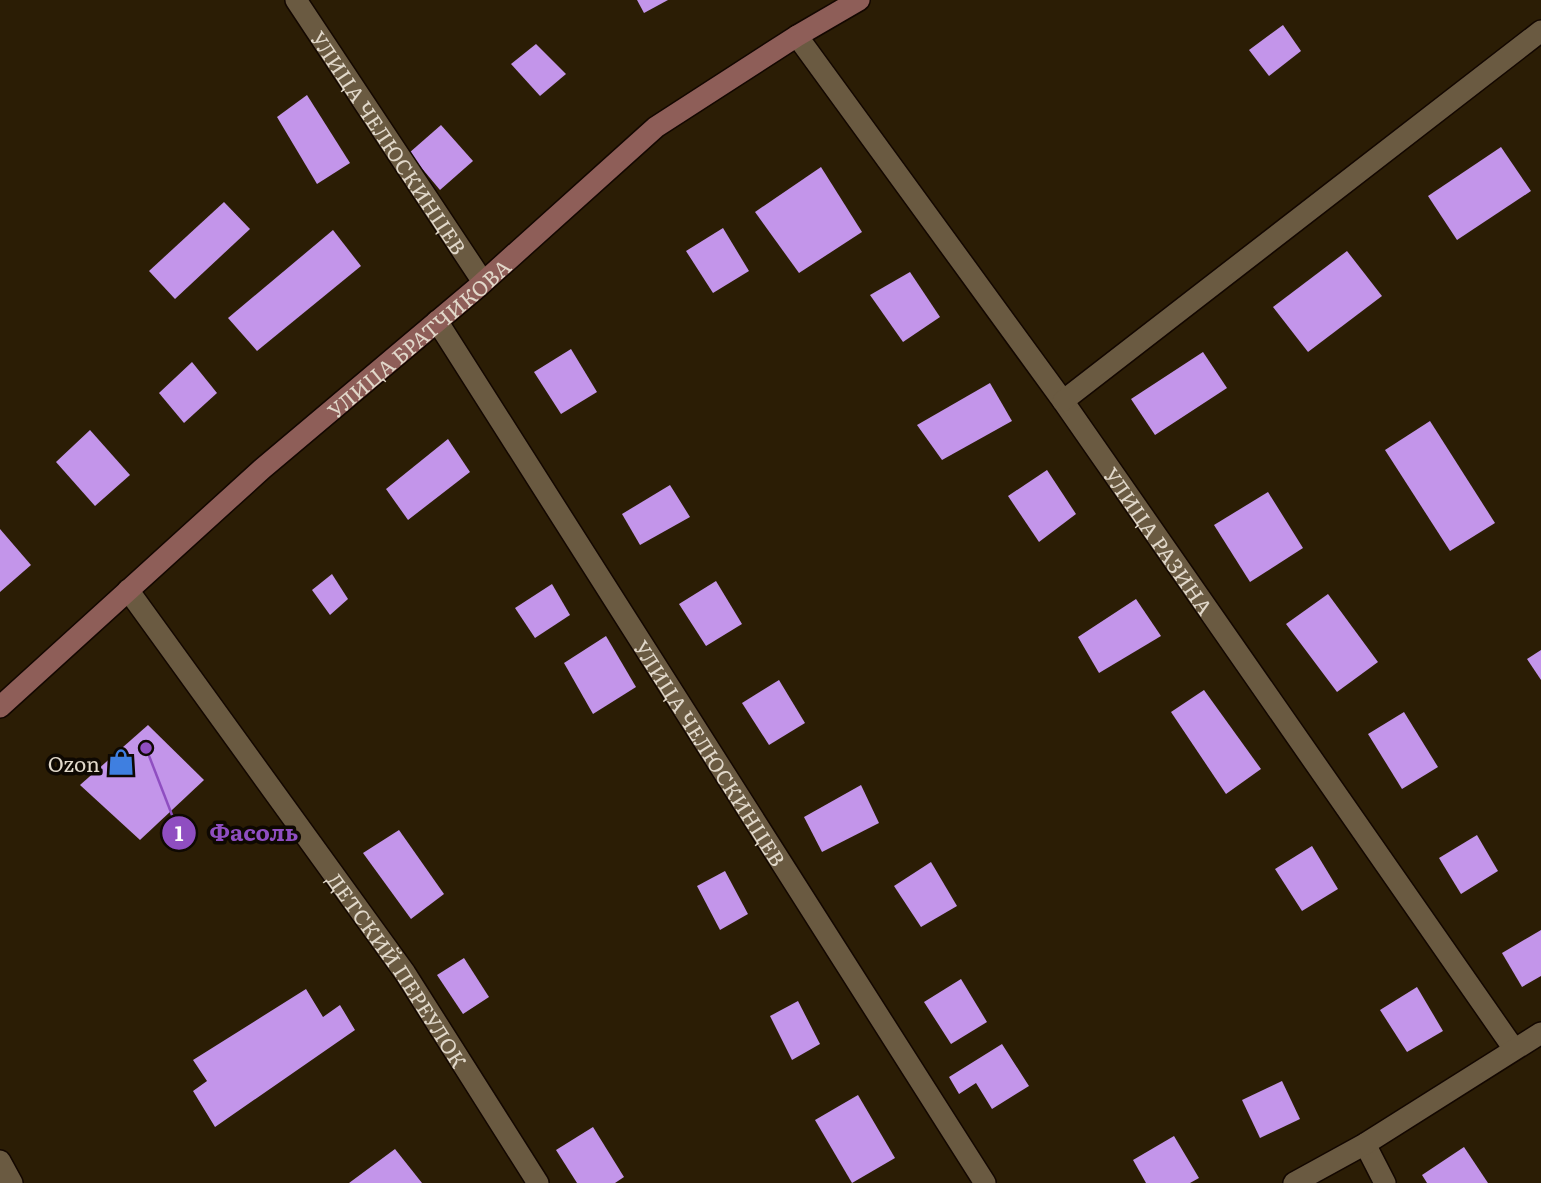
<svg xmlns="http://www.w3.org/2000/svg" width="1541" height="1183" font-family="Literata,serif">
<style>
.building{fill:#c395ea}
.lines{fill:none;stroke-linecap:round;stroke-linejoin:round}
.street-casing{stroke:#130700;stroke-width:24}
.secondary-casing{stroke:#130700;stroke-width:24}
.street{stroke:#6a5a41;stroke-width:21}
.secondary{stroke:#8e5e58;stroke-width:21}
.labels{text-anchor:middle;dominant-baseline:central;stroke-width:7;stroke-linejoin:round;paint-order:stroke}
.street-label{font-size:21px;fill:#e1d8ca;stroke:#0e0802}
.poi-label{font-size:21px;fill:#e1d8ca;stroke:#0e0802;text-anchor:end}
.leader{fill:none;stroke:#8f4ec1;stroke-width:2.5}
.callout-dot{fill:#8f4ec1;stroke:#0e0802;stroke-width:2.5}
.mark-label{font-size:21px;text-anchor:middle;font-weight:bold;fill:#fff}
.callout-label{font-size:23px;text-anchor:middle;font-weight:bold;fill:#8f4ec1;stroke:#0e0802;stroke-width:7;stroke-linejoin:round;paint-order:stroke}
</style>
<rect width="100%" height="100%" fill="#2b1d05"/>
<g class="building">
<path d="M 637,0 L 668,0 L 644,13 Z"/>
<path d="M 1283,25 L 1301,51 L 1269,76 L 1249,50 Z"/>
<path d="M 536,44 L 566,74 L 540,96 L 511,64 Z"/>
<path d="M 307,95 L 350,163 L 317,184 L 277,117 Z"/>
<path d="M 441,125 L 473,161 L 440,190 L 409,153 Z"/>
<path d="M 1501,147 L 1531,191 L 1457,240 L 1428,196 Z"/>
<path d="M 821,167 L 862,232 L 799,273 L 755,212 Z"/>
<path d="M 224,202 L 250,229 L 175,299 L 149,271 Z"/>
<path d="M 723,228 L 749,271 L 713,293 L 686,251 Z"/>
<path d="M 333,230 L 361,266 L 257,351 L 228,318 Z"/>
<path d="M 1347,251 L 1382,296 L 1308,352 L 1273,307 Z"/>
<path d="M 910,272 L 940,317 L 903,342 L 870,295 Z"/>
<path d="M 571,349 L 597,392 L 561,414 L 534,372 Z"/>
<path d="M 1203,352 L 1227,388 L 1155,435 L 1131,399 Z"/>
<path d="M 192,362 L 217,393 L 184,423 L 159,393 Z"/>
<path d="M 990,383 L 1012,421 L 942,460 L 917,425 Z"/>
<path d="M 1430,421 L 1495,523 L 1450,551 L 1385,450 Z"/>
<path d="M 90,430 L 130,475 L 95,506 L 56,462 Z"/>
<path d="M 448,439 L 470,472 L 408,520 L 386,489 Z"/>
<path d="M 1047,470 L 1076,514 L 1039,542 L 1008,496 Z"/>
<path d="M 670,485 L 690,517 L 640,545 L 622,514 Z"/>
<path d="M 1268,492 L 1303,548 L 1250,582 L 1214,525 Z"/>
<path d="M 0,529 L 31,565 L 0,592 Z"/>
<path d="M 332,574 L 348,599 L 330,615 L 312,590 Z"/>
<path d="M 716,581 L 742,624 L 706,646 L 679,604 Z"/>
<path d="M 552,584 L 570,615 L 535,638 L 515,608 Z"/>
<path d="M 1328,594 L 1378,662 L 1337,692 L 1286,624 Z"/>
<path d="M 1136,599 L 1161,636 L 1099,673 L 1078,637 Z"/>
<path d="M 606,636 L 636,687 L 593,714 L 564,663 Z"/>
<path d="M 1541,650 L 1541,680 L 1527,659 Z"/>
<path d="M 779,680 L 805,723 L 769,745 L 742,703 Z"/>
<path d="M 1204,690 L 1261,769 L 1226,794 L 1171,712 Z"/>
<path d="M 1404,712 L 1438,767 L 1402,789 L 1368,734 Z"/>
<path d="M 148,725 L 204,780 L 140,840 L 80,785 Z"/>
<path d="M 861,785 L 879,823 L 822,852 L 804,817 Z"/>
<path d="M 399,830 L 444,894 L 411,919 L 363,853 Z"/>
<path d="M 1477,835 L 1498,871 L 1461,894 L 1439,858 Z"/>
<path d="M 1312,846 L 1338,889 L 1302,911 L 1275,869 Z"/>
<path d="M 931,862 L 957,906 L 921,927 L 894,886 Z"/>
<path d="M 725,871 L 748,914 L 720,930 L 697,886 Z"/>
<path d="M 1541,930 L 1541,976 L 1522,987 L 1502,953 Z"/>
<path d="M 464,958 L 489,997 L 463,1014 L 437,975 Z"/>
<path d="M 961,979 L 987,1022 L 951,1044 L 924,1002 Z"/>
<path d="M 1417,987 L 1443,1031 L 1407,1052 L 1380,1010 Z"/>
<path d="M 306,989 L 323,1017 L 340,1005 L 355,1030 L 215,1127 L 193,1091 L 207,1081 L 193,1060 Z"/>
<path d="M 798,1001 L 820,1044 L 792,1060 L 770,1016 Z"/>
<path d="M 1002,1044 L 1029,1086 L 992,1109 L 976,1083 L 959,1094 L 949,1077 Z"/>
<path d="M 1282,1081 L 1300,1119 L 1260,1138 L 1242,1100 Z"/>
<path d="M 858,1095 L 895,1158 L 852,1183 L 815,1120 Z"/>
<path d="M 593,1127 L 624,1177 L 615,1183 L 577,1183 L 556,1150 Z"/>
<path d="M 1174,1136 L 1199,1178 L 1190,1183 L 1146,1183 L 1133,1160 Z"/>
<path d="M 1464,1147 L 1488,1183 L 1427,1183 L 1422,1175 Z"/>
<path d="M 395,1149 L 422,1183 L 349,1183 Z"/>
</g>
<g class="lines">
<defs>
<g id="street">
<path id="s1" d="M 296,0 L 483,282"/>
<path id="s2" d="M 797,36 L 1063,401 L 1514,1049"/>
<path id="s3" d="M 437,321 L 985,1183"/>
<path d="M 1063,401 L 1541,31"/>
<path id="s4" d="M 128,590 L 405,973 L 538,1183"/>
<path d="M 1365,1144 L 1385,1183"/>
<path d="M 0,1161 L 12,1183"/>
<path d="M 1294,1183 L 1365,1144 L 1541,1033"/>
</g>
<g id="secondary">
<path id="s5" d="M 0,707 L 262,469 L 478,287 L 656,127 L 797,36 L 859,0"/>
</g>
</defs>
<use href="#street" class="street-casing"/>
<use href="#secondary" class="secondary-casing"/>
<use href="#street" class="street"/>
<use href="#secondary" class="secondary"/>
</g>
<defs>
<symbol id="shop-bare" viewBox="-9 -9 18 18"><path d="M-5-2.5h2.3a2.7 3.5 0 0 1 5.4 0H5L5.5 6h-11ZM-1.5-2.5h3a1.5 2.3 0 0 0-3 0Z" fill="#3f7fe0" stroke="#0e0802" stroke-width="2.5" paint-order="stroke"/></symbol>
</defs>
<g fill-rule="evenodd">
<use href="#shop-bare" x="102" y="743" width="38" height="38"/>
</g>
<g class="labels">
<g class="street-label">
<text stroke="none"><textPath href="#s1" startOffset="170">УЛИЦА ЧЕЛЮСКИНЦЕВ</textPath></text>
<text stroke="none"><textPath href="#s5" startOffset="558">УЛИЦА БРАТЧИКОВА</textPath></text>
<text stroke="none"><textPath href="#s2" startOffset="621">УЛИЦА РАЗИНА</textPath></text>
<text stroke="none"><textPath href="#s3" startOffset="511">УЛИЦА ЧЕЛЮСКИНЦЕВ</textPath></text>
<text stroke="none"><textPath href="#s4" startOffset="466">ДЕТСКИЙ ПЕРЕУЛОК</textPath></text>
</g>
<g class="poi-label">
<text x="100" y="762">Ozon</text>
</g>
</g>
<path class="leader" d="M146 748L179 833"/>
<g class="callout-dot">
<circle cx="146" cy="748" r="7"/>
<circle cx="179" cy="833" r="18"/>
</g>
<g class="mark-label">
<text x="179" y="841">1</text>
</g>
<g class="callout-label">
<text x="254" y="841">Фасоль</text>
</g>
</svg>
